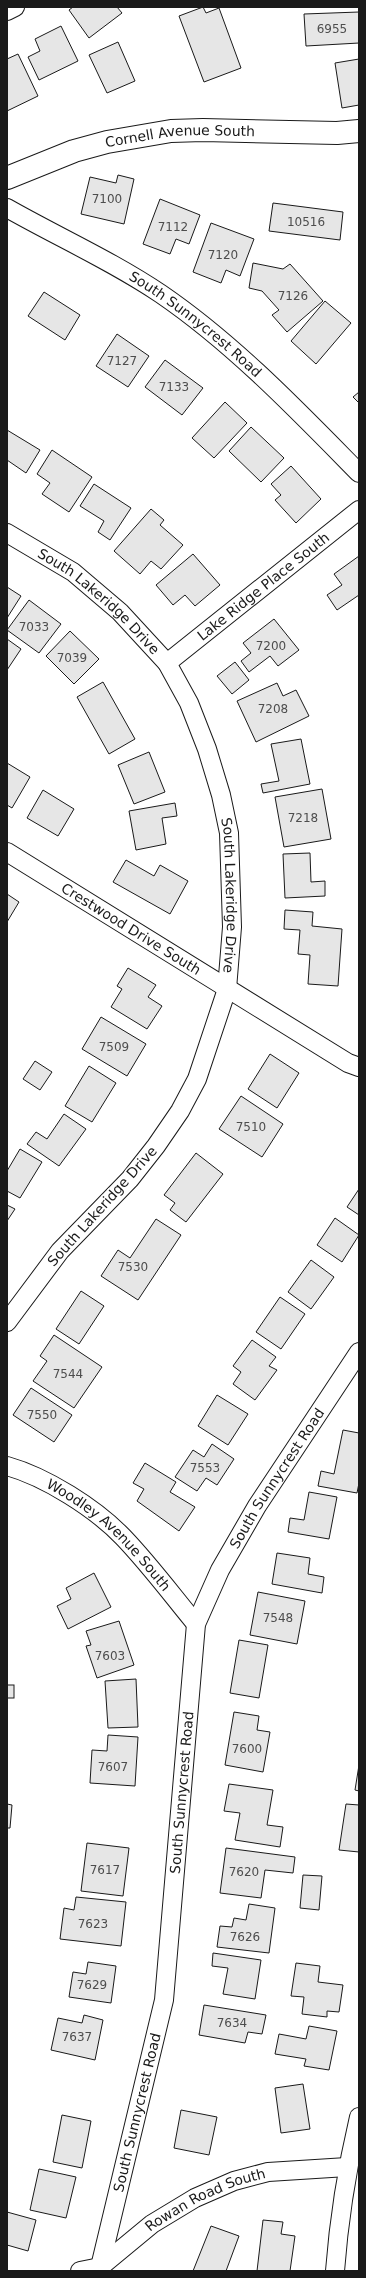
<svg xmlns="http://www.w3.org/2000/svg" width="366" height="2278" font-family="'DejaVu Sans',sans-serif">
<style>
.building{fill:#e6e6e6;stroke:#1a1a1a}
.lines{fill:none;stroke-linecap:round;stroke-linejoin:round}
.minor-casing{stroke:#1a1a1a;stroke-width:20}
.tertiary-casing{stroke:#1a1a1a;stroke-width:24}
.minor{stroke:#fff;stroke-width:18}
.tertiary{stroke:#fff;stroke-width:22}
.labels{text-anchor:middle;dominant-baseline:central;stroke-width:3;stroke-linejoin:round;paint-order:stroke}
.number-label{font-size:12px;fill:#4d4d4d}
.street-label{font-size:14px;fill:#1a1a1a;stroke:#fff}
</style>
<rect width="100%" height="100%" fill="#fff"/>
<g class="building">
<path d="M 73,7 L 117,7 L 122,13 L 89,38 L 69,10 Z"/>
<path d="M 203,7 L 206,13 L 219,8 L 241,68 L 204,82 L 179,16 Z"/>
<path d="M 359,12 L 359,43 L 306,46 L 304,14 Z"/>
<path d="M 61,26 L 78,61 L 39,80 L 28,57 L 40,51 L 35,39 Z"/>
<path d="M 118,42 L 135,81 L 107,93 L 89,55 Z"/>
<path d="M 18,54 L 38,96 L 7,111 L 7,59 Z"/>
<path d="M 359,59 L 359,105 L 342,108 L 335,63 Z"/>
<path d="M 118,175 L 134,179 L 124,224 L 81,214 L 90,177 L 116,183 Z"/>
<path d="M 160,199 L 200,215 L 189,244 L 176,239 L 170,254 L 143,244 Z"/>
<path d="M 273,203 L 343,212 L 340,240 L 269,231 Z"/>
<path d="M 211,223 L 254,239 L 240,276 L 226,270 L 221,283 L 193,272 Z"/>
<path d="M 253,263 L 283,269 L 290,264 L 323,301 L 287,332 L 272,315 L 279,310 L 262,291 L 249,288 Z"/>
<path d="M 44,292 L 80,315 L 65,340 L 28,316 Z"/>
<path d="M 325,301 L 351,323 L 316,364 L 291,341 Z"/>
<path d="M 117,334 L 149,356 L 128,387 L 96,366 Z"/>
<path d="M 165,360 L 203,388 L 182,415 L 145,387 Z"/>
<path d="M 359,392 L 359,403 L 353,397 Z"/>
<path d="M 225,402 L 247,423 L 214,458 L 192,438 Z"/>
<path d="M 251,427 L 284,458 L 261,482 L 229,451 Z"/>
<path d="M 7,430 L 40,450 L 26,473 L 7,460 Z"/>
<path d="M 52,450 L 92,477 L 69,512 L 42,494 L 50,483 L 37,474 Z"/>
<path d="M 291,466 L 321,499 L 296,523 L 275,500 L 281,495 L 271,484 Z"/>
<path d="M 94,484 L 131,508 L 110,540 L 98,532 L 104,521 L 80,506 Z"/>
<path d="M 151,509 L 164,520 L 160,525 L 183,545 L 161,569 L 151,561 L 140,574 L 114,551 Z"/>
<path d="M 193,554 L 220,585 L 195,606 L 185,595 L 173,605 L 156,585 Z"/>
<path d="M 359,556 L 359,595 L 337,610 L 327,595 L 342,585 L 334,574 Z"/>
<path d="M 7,587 L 21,596 L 7,618 Z"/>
<path d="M 29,600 L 61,624 L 39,653 L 7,630 Z"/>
<path d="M 274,619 L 299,650 L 278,666 L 270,656 L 249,672 L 241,661 L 251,653 L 243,643 Z"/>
<path d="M 70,631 L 99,659 L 74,684 L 46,656 Z"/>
<path d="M 7,639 L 21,649 L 7,670 Z"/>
<path d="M 235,662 L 249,680 L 232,694 L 217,676 Z"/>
<path d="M 103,682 L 135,739 L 109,754 L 77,697 Z"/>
<path d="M 277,683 L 283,696 L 296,690 L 309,716 L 256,742 L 237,701 Z"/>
<path d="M 301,739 L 310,784 L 263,793 L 261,784 L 279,781 L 271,744 Z"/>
<path d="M 149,752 L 165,792 L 134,804 L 118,765 Z"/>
<path d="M 7,763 L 30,777 L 12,808 L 7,805 Z"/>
<path d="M 322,789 L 331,839 L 284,847 L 275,797 Z"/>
<path d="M 43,790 L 74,809 L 58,836 L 27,818 Z"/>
<path d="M 175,803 L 177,816 L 162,818 L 166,844 L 136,850 L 129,811 Z"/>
<path d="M 310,853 L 311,882 L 325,881 L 325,896 L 285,898 L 283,854 Z"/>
<path d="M 126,860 L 154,876 L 160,865 L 188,881 L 170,914 L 113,882 Z"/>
<path d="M 7,894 L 19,902 L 7,922 Z"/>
<path d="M 285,910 L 313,912 L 312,926 L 342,929 L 338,986 L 308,984 L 310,955 L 298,954 L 300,930 L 284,929 Z"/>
<path d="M 128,968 L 156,985 L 148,997 L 162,1006 L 147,1029 L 111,1007 L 122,989 L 117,986 Z"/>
<path d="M 101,1017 L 146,1044 L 127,1076 L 82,1049 Z"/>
<path d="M 270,1054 L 299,1073 L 277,1108 L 248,1089 Z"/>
<path d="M 35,1061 L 52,1072 L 40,1090 L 23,1079 Z"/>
<path d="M 89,1066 L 116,1083 L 92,1122 L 65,1106 Z"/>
<path d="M 241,1096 L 283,1124 L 262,1157 L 219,1129 Z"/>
<path d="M 64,1114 L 86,1129 L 59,1166 L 27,1144 L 36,1132 L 47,1139 Z"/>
<path d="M 20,1149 L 42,1162 L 20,1198 L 7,1191 L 7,1171 Z"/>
<path d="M 196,1153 L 223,1174 L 186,1222 L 170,1210 L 175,1203 L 164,1195 Z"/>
<path d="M 359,1189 L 359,1215 L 347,1207 Z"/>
<path d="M 7,1205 L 15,1209 L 7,1221 Z"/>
<path d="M 335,1218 L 359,1235 L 342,1262 L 317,1245 Z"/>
<path d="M 156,1219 L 181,1235 L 138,1300 L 101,1276 L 118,1250 L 130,1258 Z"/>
<path d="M 311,1260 L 334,1277 L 311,1309 L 288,1292 Z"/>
<path d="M 81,1291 L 104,1306 L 79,1344 L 56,1329 Z"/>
<path d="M 280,1297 L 305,1314 L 281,1349 L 256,1332 Z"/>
<path d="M 54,1335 L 102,1367 L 74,1408 L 33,1381 L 47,1361 L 40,1356 Z"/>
<path d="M 252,1340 L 276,1357 L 269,1366 L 277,1370 L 255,1400 L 233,1384 L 241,1372 L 233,1366 Z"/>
<path d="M 31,1388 L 72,1415 L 54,1442 L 13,1415 Z"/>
<path d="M 217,1395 L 248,1414 L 228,1445 L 198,1426 Z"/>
<path d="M 343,1430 L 359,1433 L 359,1483 L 357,1493 L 318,1486 L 321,1471 L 334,1474 Z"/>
<path d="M 212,1444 L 234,1459 L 217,1485 L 206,1478 L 197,1491 L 175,1477 L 193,1450 L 204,1457 Z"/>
<path d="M 145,1463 L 176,1482 L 170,1492 L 195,1507 L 179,1531 L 137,1501 L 144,1489 L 133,1483 Z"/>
<path d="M 309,1492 L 337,1497 L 329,1539 L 288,1532 L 290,1518 L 304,1520 Z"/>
<path d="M 277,1553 L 310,1558 L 308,1574 L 324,1577 L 322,1593 L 272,1584 Z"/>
<path d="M 94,1573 L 111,1607 L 68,1629 L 57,1606 L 71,1599 L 66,1588 Z"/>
<path d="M 258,1592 L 305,1601 L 297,1644 L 250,1635 Z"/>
<path d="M 119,1621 L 134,1665 L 97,1678 L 86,1646 L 91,1645 L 86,1631 Z"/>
<path d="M 239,1640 L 268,1645 L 259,1698 L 230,1693 Z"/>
<path d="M 136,1679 L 138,1727 L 108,1728 L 105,1681 Z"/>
<rect x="7" y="1685" width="7" height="13"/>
<path d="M 234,1712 L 259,1716 L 257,1730 L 270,1732 L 263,1772 L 225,1765 Z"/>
<path d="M 108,1735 L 138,1737 L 135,1786 L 90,1783 L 92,1750 L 107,1751 Z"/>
<path d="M 359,1765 L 359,1791 L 355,1790 Z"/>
<path d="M 229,1784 L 273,1790 L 267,1825 L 283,1827 L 280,1847 L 235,1840 L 240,1813 L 224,1811 Z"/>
<path d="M 7,1804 L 12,1805 L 10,1828 L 7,1828 Z"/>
<path d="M 346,1804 L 359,1805 L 359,1852 L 339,1850 Z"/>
<path d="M 87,1843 L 129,1848 L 123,1896 L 81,1891 Z"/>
<path d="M 226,1848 L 295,1857 L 293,1873 L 265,1870 L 261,1898 L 220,1893 Z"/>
<path d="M 303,1875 L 322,1876 L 319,1910 L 300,1908 Z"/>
<path d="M 76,1897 L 126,1902 L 121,1946 L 60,1939 L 64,1908 L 74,1910 Z"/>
<path d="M 249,1904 L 275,1908 L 269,1953 L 217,1947 L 220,1926 L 232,1927 L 234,1918 L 246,1920 Z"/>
<path d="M 213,1953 L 261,1960 L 255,1999 L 223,1994 L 228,1968 L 212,1966 Z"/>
<path d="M 88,1962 L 116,1966 L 111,2003 L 69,1997 L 73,1972 L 86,1974 Z"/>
<path d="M 296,1963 L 320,1966 L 318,1982 L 343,1985 L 339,2012 L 327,2011 L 327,2017 L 302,2014 L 304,1997 L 291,1996 Z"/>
<path d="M 204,2005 L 266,2015 L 262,2034 L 248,2032 L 245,2043 L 199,2035 Z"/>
<path d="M 84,2015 L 103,2020 L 95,2060 L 51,2050 L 58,2018 L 82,2023 Z"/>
<path d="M 309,2026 L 337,2031 L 329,2070 L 304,2066 L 306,2059 L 275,2054 L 279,2034 L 306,2039 Z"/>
<path d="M 303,2084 L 310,2129 L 281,2133 L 275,2088 Z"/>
<path d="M 181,2110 L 217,2117 L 209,2155 L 174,2148 Z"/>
<path d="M 62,2115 L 91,2121 L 82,2168 L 53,2162 Z"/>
<path d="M 39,2169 L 76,2177 L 66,2218 L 30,2210 Z"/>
<path d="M 7,2212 L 36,2220 L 28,2251 L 7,2245 Z"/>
<path d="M 263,2220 L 283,2222 L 281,2234 L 295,2236 L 290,2271 L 257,2271 Z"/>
<path d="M 211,2226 L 239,2236 L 226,2271 L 193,2271 Z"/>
</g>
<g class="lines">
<defs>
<g id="minor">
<path d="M 7,11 L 15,7"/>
<path id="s1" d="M 7,208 C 58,237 112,261 161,294 C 234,344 297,410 359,473"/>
<path id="s2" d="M 7,533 L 73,572 L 120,612 L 167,663 L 189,703 L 207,749 L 221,795 L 229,833 L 232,927 L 227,989 L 197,1079 L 180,1111 L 156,1146 L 130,1179 L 60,1251 L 7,1322"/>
<path id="s3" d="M 167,663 L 359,510"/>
<path id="s4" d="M 7,852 L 348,1063 L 359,1067"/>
<path id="s5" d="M 7,1466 C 46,1477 95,1508 123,1537 C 149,1564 172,1595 196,1624"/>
<path id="s6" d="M 80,2271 L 100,2267 L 152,2224 L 195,2198 L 234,2181 L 268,2172 L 347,2167"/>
<path id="s7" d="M 99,2271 L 164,2000 L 196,1624 L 220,1570 L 257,1506 L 359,1352"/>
<path d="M 335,2271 C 339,2218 347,2168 359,2117"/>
</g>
<g id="tertiary">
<path id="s8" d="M 7,178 L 74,151 L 107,142 L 171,131 L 203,130 L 337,133 L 359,131"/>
</g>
</defs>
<use href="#minor" class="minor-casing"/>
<use href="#tertiary" class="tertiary-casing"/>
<use href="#minor" class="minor"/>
<use href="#tertiary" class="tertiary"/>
</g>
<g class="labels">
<g class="number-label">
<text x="332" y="29">6955</text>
<text x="107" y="199">7100</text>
<text x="306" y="222">10516</text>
<text x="173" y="227">7112</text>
<text x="223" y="255">7120</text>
<text x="293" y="296">7126</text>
<text x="122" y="361">7127</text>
<text x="174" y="387">7133</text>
<text x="34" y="627">7033</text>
<text x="271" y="646">7200</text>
<text x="72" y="658">7039</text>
<text x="273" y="709">7208</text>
<text x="303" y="818">7218</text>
<text x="114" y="1047">7509</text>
<text x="251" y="1127">7510</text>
<text x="133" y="1267">7530</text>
<text x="68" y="1374">7544</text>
<text x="42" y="1415">7550</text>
<text x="205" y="1468">7553</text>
<text x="278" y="1618">7548</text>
<text x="110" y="1656">7603</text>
<text x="247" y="1749">7600</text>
<text x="113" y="1767">7607</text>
<text x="105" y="1870">7617</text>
<text x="244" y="1872">7620</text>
<text x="93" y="1924">7623</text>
<text x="245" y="1937">7626</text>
<text x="92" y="1985">7629</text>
<text x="232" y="2023">7634</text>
<text x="77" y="2037">7637</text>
</g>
<g class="street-label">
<text stroke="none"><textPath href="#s8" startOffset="180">Cornell Avenue South</textPath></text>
<text stroke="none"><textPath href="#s1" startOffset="222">South Sunnycrest Road</textPath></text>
<text stroke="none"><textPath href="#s3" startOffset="123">Lake Ridge Place South</textPath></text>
<text stroke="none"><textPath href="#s2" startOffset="115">South Lakeridge Drive</textPath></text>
<text stroke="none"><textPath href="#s2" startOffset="452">South Lakeridge Drive</textPath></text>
<text stroke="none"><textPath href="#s4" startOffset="146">Crestwood Drive South</textPath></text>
<text transform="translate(102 1206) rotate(-48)">South Lakeridge Drive</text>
<text stroke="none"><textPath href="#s7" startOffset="823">South Sunnycrest Road</textPath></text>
<text stroke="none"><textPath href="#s5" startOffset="125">Woodley Avenue South</textPath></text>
<text stroke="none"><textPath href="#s7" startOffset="487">South Sunnycrest Road</textPath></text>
<text stroke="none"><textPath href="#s7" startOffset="163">South Sunnycrest Road</textPath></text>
<text stroke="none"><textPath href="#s6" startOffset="147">Rowan Road South</textPath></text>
</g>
</g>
<rect width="366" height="2278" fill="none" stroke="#1a1a1a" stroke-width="16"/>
</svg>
